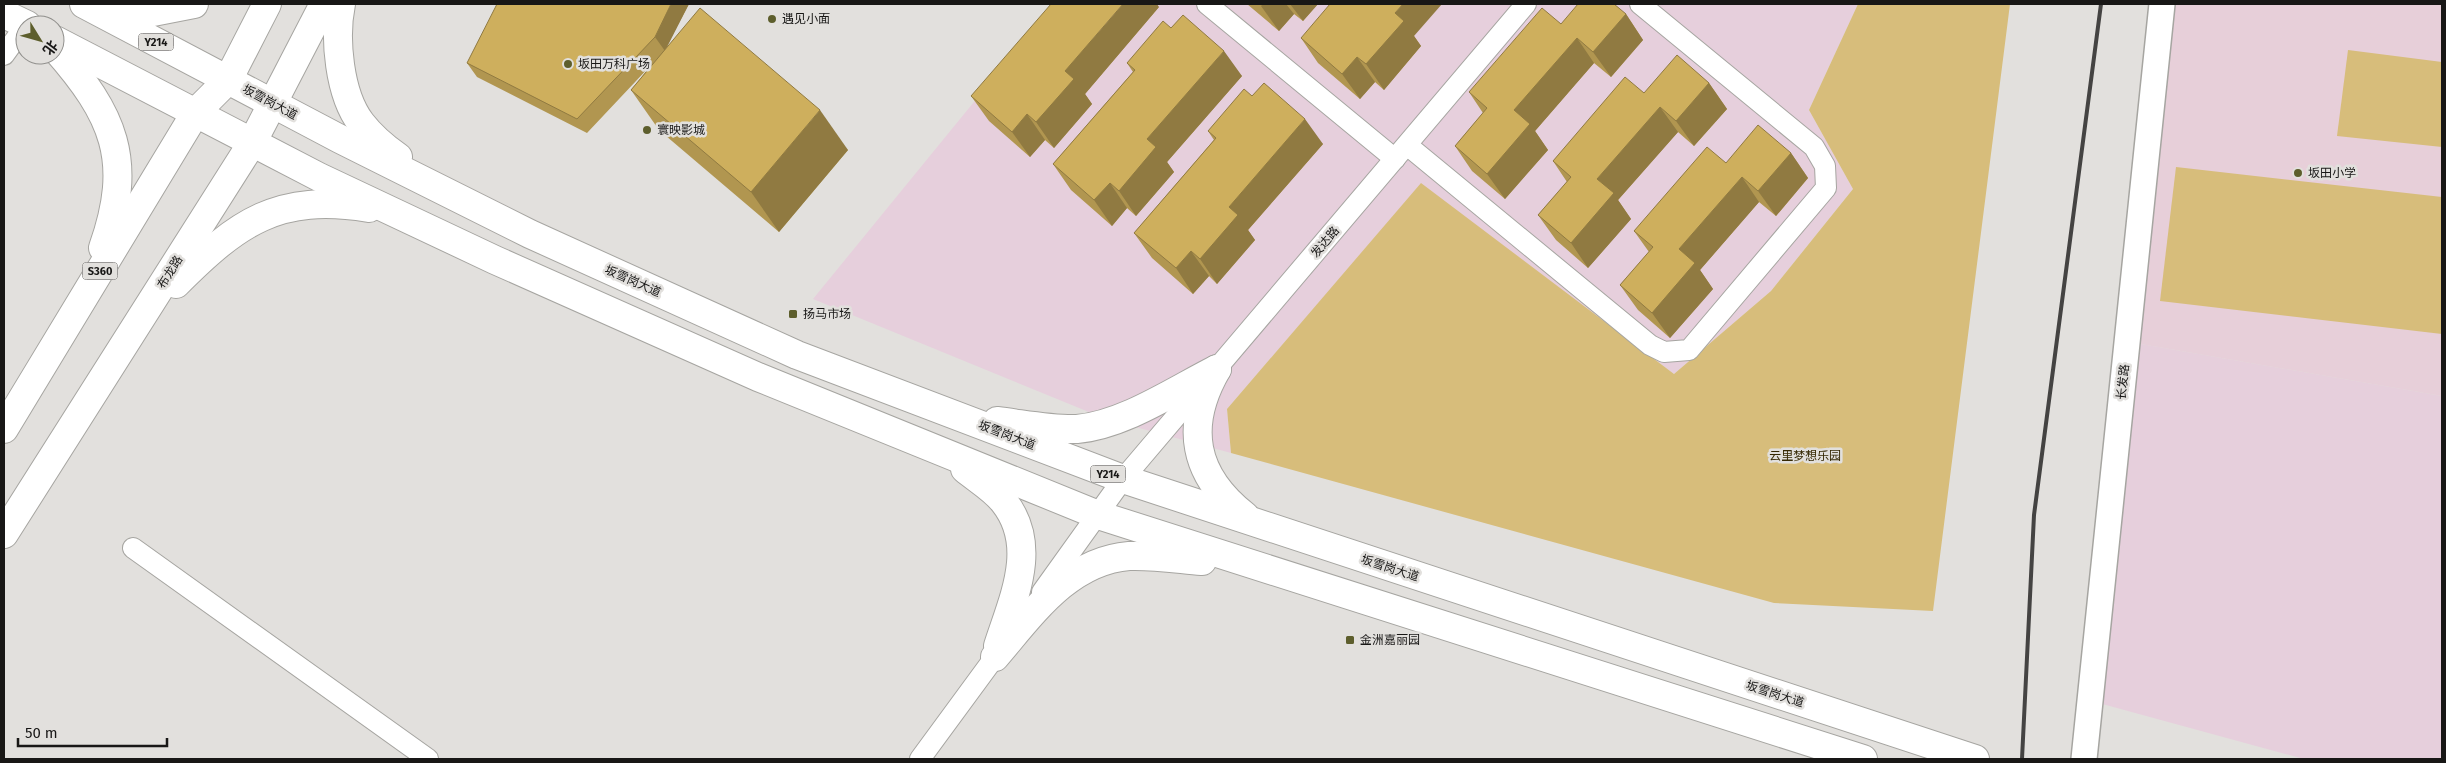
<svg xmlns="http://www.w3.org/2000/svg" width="2446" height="763" font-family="'Fira Sans','Noto Sans SC',sans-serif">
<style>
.industrial{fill:#e6cfdc}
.education{fill:#e7cfd9}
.green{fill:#d7bd7b}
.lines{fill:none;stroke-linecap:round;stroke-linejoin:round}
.minor-casing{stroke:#a6a5a1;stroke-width:22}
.tertiary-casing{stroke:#a6a5a1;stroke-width:28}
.primary-casing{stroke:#a6a5a1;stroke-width:30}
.minor{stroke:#fff;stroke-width:20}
.tertiary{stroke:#fff;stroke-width:25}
.primary{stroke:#fff;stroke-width:28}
.rail{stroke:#444342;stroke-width:4}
.wall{fill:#b19650}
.shaded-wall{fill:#907a41}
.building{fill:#ceaf5d;stroke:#907a41}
.poi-dot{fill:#5d5e2c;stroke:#e2e0dd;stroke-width:2}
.labels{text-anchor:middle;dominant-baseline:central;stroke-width:5;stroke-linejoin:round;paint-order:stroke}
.shield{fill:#e2e0dd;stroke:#555352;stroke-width:1}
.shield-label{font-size:11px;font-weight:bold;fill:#181716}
.poi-label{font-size:12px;fill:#181716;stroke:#e2e0dd;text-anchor:start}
.street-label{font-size:12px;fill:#181716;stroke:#e2e0dd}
.park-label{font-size:12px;fill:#352803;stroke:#e2e0dd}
</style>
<rect width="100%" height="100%" fill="#e2e0dd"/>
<g class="industrial">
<path d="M 1054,4 L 1858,4 L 1809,110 L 1853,189 L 1771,291 L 1674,374 L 1421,184 L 1227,409 L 1231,453 L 1106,419 L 813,299 Z"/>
<path d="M 2135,343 L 2442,396 L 2442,759 L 2304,759 L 2095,702 Z"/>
</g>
<path class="education" d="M 2172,4 L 2442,4 L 2442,396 L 2135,343 Z"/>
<g class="green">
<path d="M 1858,4 L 2010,4 L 1933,611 L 1774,603 L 1231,453 L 1227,409 L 1421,183 L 1674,374 L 1771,291 L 1853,189 L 1809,110 Z"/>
<path d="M 2348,50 L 2442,62 L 2442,147 L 2337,136 Z"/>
<path d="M 2176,167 L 2442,197 L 2442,334 L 2160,301 Z"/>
</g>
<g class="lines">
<defs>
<g id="minor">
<path d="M 1207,4 L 1395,159"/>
<path d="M 4,55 L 25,26"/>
<path d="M 1407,145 L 1650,345 L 1664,352 L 1689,350 L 1826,188 L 1825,166 L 1814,147 L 1640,4"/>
<path d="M 133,548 L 428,759"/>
<path d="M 1042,592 L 1123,479 L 1526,4"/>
<path d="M 920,759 L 1003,646"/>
</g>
<path id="tertiary" d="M 2084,759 L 2162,4"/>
<g id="primary">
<path d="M 84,4 L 340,139 L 530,234 L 797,355 L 1123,479 L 1975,759"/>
<path d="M 100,4 L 153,12 L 194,4"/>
<path d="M 341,4 C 334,38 339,94 361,123 C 371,136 385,148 398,157"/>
<path d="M 4,14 L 27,25"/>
<path d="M 55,40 L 319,177 L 495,260 L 758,377 L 1098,515 L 1863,759"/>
<path d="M 55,48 C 114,115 134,160 103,248"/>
<path d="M 176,284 C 238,222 278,193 369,208"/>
<path d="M 1217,369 C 1184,426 1193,475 1245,516"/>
<path d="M 997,421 C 1023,424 1051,430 1077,429 C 1124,425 1175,390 1217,369"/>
<path d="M 4,429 L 196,112 L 228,80 L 267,4"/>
<path d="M 965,469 C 977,479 994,489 1004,502 C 1039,546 1013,599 998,646"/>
<path d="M 4,534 L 252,143 L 324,4"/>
<path d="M 995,657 C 1032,614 1068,561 1129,556 C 1153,555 1178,559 1202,561"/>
</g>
</defs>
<use href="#minor" class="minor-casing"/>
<use href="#tertiary" class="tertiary-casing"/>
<use href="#primary" class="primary-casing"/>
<use href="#minor" class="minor"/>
<use href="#tertiary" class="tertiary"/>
<use href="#primary" class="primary"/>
<path class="rail" d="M 2022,759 L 2034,515 L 2101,4"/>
</g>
<g class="wall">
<path d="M 689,4 L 666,47 L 848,150 L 779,232 L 659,130 L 631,90 L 652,64 L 587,133 L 477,77 L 467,63 Z"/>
<path d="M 1247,4 L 1318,4 L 1303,21 L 1294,14 L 1279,31 Z"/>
<path d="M 1159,7 L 1085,94 L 1092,104 L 1054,148 L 1045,140 L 1030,157 L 989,121 L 971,96 Z"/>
<path d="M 1626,14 L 1643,40 L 1611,77 L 1594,63 L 1535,131 L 1548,150 L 1505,199 L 1472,171 L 1455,146 L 1483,113 L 1469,92 L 1561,24 Z"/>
<path d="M 1171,28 L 1242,76 L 1167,162 L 1174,172 L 1136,216 L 1127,208 L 1112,226 L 1071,190 L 1053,164 L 1133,72 L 1127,63 Z"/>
<path d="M 1414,36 L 1421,46 L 1384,90 L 1375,82 L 1360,99 L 1318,63 L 1301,38 Z"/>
<path d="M 1709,83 L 1727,109 L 1694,146 L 1678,132 L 1618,200 L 1631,219 L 1588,268 L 1556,240 L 1538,215 L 1567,182 L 1553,161 Z"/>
<path d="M 1252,96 L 1323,144 L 1248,230 L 1255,240 L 1217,284 L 1209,276 L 1193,294 L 1152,258 L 1134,233 L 1214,140 L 1208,131 Z"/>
<path d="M 1791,153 L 1808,178 L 1776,216 L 1759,202 L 1700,270 L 1713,289 L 1670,338 L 1638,310 L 1620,285 L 1649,252 L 1634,231 L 1726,163 Z"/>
</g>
<g class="shaded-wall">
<path d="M 671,4 L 689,4 L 665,51 L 655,37 Z"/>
<path d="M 1123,4 L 1157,4 L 1159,7 L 1085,94 L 1092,104 L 1054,148 L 1036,122 L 1065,71 Z"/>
<path d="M 1263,4 L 1286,4 L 1294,14 L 1279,31 L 1261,6 Z"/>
<path d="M 1290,4 L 1318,4 L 1303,21 Z"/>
<path d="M 1403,4 L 1442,4 L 1414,36 L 1421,46 L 1384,90 L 1366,64 L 1395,13 Z"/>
<path d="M 1626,14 L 1643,40 L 1611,77 L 1593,52 Z"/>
<path d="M 1577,38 L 1594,63 L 1535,131 L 1548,150 L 1505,199 L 1487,174 L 1514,110 Z"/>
<path d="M 1224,51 L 1242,76 L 1167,162 L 1174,172 L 1136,216 L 1119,191 L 1147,139 Z"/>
<path d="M 1357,57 L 1375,82 L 1360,99 L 1342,74 Z"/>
<path d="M 1709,83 L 1727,109 L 1694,146 L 1676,121 Z"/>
<path d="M 1660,107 L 1678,132 L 1618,200 L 1631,219 L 1588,268 L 1571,243 L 1597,179 Z"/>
<path d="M 820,110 L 848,150 L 779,232 L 751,192 Z"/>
<path d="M 1027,114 L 1045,140 L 1030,157 L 1012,132 Z"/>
<path d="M 1305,119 L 1323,144 L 1248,230 L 1255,240 L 1217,284 L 1200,259 L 1229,207 Z"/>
<path d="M 1791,153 L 1808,178 L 1776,216 L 1758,191 Z"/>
<path d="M 1742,177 L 1759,202 L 1700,270 L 1713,289 L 1670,338 L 1652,313 L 1679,249 Z"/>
<path d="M 1110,183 L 1127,208 L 1112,226 L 1094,200 Z"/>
<path d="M 1191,251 L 1209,276 L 1193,294 L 1176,268 Z"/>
</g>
<g class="building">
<path d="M 497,4 L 671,4 L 655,37 L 577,119 L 467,63 Z"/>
<path d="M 1051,4 L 1123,4 L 1065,71 L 1074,79 L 1036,122 L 1027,114 L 1012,132 L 971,96 Z"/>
<path d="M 1330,4 L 1403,4 L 1395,13 L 1404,21 L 1366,64 L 1357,57 L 1342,74 L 1301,38 Z"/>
<path d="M 1578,4 L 1614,4 L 1626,14 L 1593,52 L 1577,38 L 1514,110 L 1530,124 L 1487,174 L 1455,146 L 1487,108 L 1469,92 L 1542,8 L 1561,24 Z"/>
<path d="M 700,8 L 820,110 L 751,192 L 631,90 Z"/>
<path d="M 1183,15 L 1224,51 L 1147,139 L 1156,147 L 1119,191 L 1110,183 L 1094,200 L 1053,164 L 1135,70 L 1127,63 L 1163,21 L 1171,28 Z"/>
<path d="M 1677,55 L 1709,83 L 1676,121 L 1660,107 L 1597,179 L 1614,193 L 1571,243 L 1538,215 L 1571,177 L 1553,161 L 1625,77 L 1644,93 Z"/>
<path d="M 1264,83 L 1305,119 L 1229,207 L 1238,215 L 1200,259 L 1191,251 L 1176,268 L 1134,233 L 1216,138 L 1208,131 L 1244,89 L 1252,96 Z"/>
<path d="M 1758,125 L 1791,153 L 1758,191 L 1742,177 L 1679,249 L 1695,263 L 1652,313 L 1620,285 L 1653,247 L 1634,231 L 1707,147 L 1726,163 Z"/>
</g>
<g class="poi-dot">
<circle cx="772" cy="19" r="5"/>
<circle cx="568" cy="64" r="5"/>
<circle cx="647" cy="130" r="5"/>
<circle cx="2298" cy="173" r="5"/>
<rect x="788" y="309" width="10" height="10" rx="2.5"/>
<rect x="1345" y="635" width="10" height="10" rx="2.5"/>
</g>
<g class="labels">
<g class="shield">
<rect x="138.5" y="33.5" width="35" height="17" rx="4"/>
<rect x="82.5" y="262.5" width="35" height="17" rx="4"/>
<rect x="1090.5" y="465.5" width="35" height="17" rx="4"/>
</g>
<g class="shield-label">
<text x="156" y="42">Y214</text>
<text x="100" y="271">S360</text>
<text x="1108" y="474">Y214</text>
</g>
<g class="poi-label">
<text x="782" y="19">遇见小面</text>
<text x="578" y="64">坂田万科广场</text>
<text x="657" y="130">寰映影城</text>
<text x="2308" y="173">坂田小学</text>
<text x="803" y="314">扬马市场</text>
<text x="1360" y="640">金洲嘉丽园</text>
</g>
<g class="street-label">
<text transform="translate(270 102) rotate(28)">坂雪岗大道</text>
<text transform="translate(1325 242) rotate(-50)">发达路</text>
<text transform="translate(170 272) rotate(-58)">布龙路</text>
<text transform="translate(633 281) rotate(24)">坂雪岗大道</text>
<text transform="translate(2123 382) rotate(-84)">长发路</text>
<text transform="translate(1007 435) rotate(21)">坂雪岗大道</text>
<text transform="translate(1390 568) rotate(18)">坂雪岗大道</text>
<text transform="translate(1775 694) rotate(18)">坂雪岗大道</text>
</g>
<g class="park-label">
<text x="1805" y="456">云里梦想乐园</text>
</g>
</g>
<rect width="2446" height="763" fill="none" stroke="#181716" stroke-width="10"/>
<g transform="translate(40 40) rotate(127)"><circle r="24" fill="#e2e0dd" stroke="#91908d"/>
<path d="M0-4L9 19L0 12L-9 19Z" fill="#5d5e2c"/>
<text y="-8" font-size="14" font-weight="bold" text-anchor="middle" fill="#181716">北</text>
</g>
<path d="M18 738v8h149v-8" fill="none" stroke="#181716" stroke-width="2.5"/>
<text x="25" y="738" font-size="15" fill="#181716" stroke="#e2e0dd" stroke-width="4" paint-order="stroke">50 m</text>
</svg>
